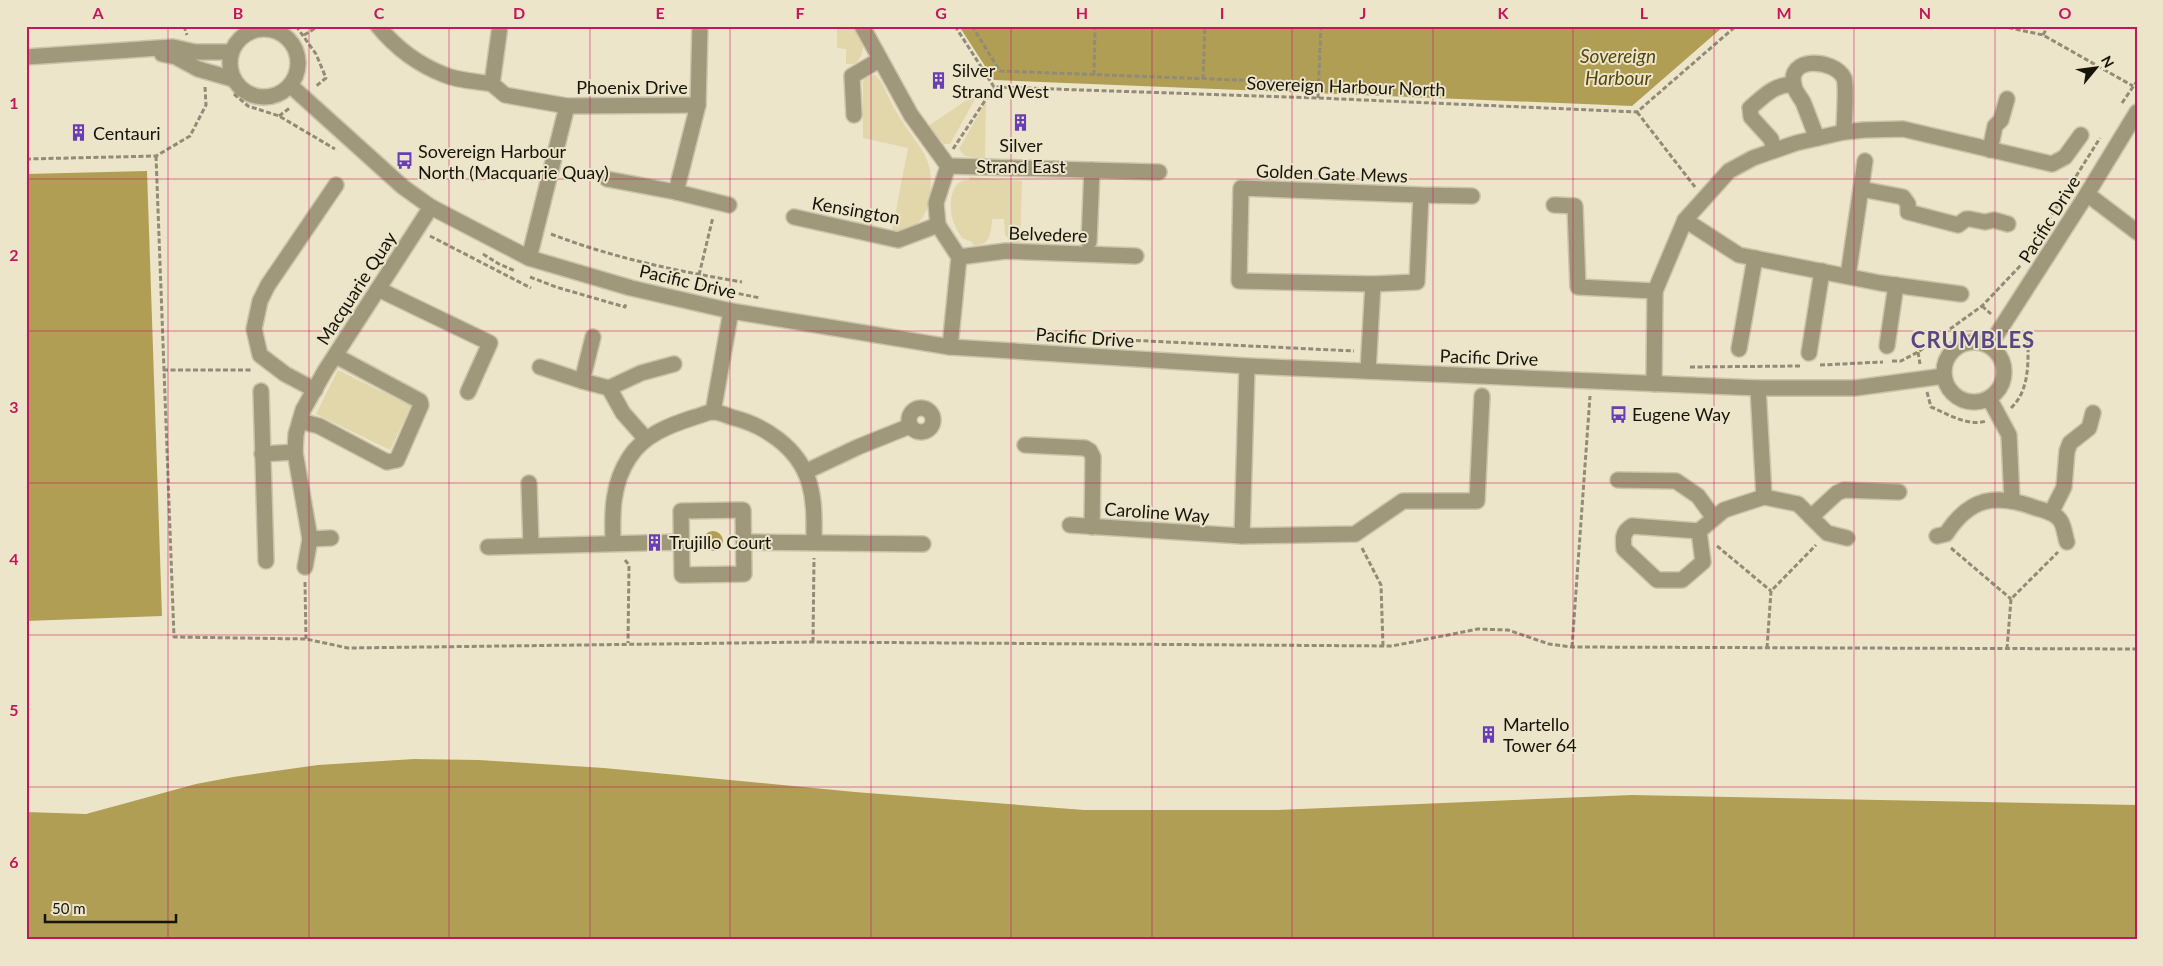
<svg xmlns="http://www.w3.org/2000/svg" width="2163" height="966" font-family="Lato,sans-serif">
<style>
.green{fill:#e2d6ab}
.water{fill:#b19e55}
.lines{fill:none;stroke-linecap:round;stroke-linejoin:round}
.minor-casing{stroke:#cbc3ab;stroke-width:18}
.path{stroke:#918b77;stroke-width:3;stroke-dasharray:5 2.5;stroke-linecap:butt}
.minor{stroke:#a0987a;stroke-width:15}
.grid{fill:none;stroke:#c2185b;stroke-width:1;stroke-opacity:0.55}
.labels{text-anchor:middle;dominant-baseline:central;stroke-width:4;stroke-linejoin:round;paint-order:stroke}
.poi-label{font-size:18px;fill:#161309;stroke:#ede5ca;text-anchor:start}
.street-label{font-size:18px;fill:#161309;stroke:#ede5ca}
.water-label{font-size:19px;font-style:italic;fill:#54460c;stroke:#ede5ca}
.district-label{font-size:22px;font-weight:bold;letter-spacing:1px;fill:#584683;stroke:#ede5ca}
.neatline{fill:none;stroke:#c2185b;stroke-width:2}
.grid-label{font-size:16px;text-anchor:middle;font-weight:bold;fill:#c2185b}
</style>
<rect width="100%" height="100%" fill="#ede5ca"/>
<g class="green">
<path d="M 837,26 L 857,26 C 864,39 867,55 854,64 L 846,64 L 846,49 L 837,48 Z"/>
<path d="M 875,75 L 880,80 C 887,93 893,108 902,121 C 910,134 921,146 927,160 C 934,175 932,215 916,224 C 908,230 902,234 892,231 L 908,148 L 863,138 L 863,82 L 866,76 Z"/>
<path d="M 979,92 L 950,144 L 944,144 L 928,126 Z"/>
<path d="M 986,101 L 985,159 L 965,156 L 959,149 Z"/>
<path d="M 970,177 L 1022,181 L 1020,243 L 1013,242 L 1005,235 L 1004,219 L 992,219 C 991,233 991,246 973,245 L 972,242 L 962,238 C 958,232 954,225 952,217 C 949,203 951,179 969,180 Z"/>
<path d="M 338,370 L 411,406 L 390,450 L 316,414 Z"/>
</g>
<g class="water">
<path d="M 959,26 L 1724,26 L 1632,106 L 994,80 Z"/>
<path d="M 147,171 L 162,616 L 26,621 L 26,174 Z"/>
<circle cx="713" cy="541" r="10"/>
<path d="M 414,759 L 479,760 L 604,768 L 855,792 L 1084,810 L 1277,810 L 1632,795 L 2137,805 L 2137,940 L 26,940 L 26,812 L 86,814 L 196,784 L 233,777 L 318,765 Z"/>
</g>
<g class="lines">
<defs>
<g id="minor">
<path d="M 378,26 C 396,48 419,65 445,75 C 459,81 477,81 492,84"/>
<path d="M 500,26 L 492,84 L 505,95 L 567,106 L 698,105 L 700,26"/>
<path d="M 862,26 L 911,115 L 948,166"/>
<circle cx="264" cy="63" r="34"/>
<path d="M 162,54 L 176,57 L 198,69 L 233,79"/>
<path d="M 26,57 L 173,47 L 195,52 L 231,52"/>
<path d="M 291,86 L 403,187 L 431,207 L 529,258 L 631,288 L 731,311 L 950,347 L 1247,366 L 1758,388 L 1855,388 L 1944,376"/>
<path d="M 854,115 L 852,76 L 879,60"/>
<path d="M 1817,138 C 1812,126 1808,114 1803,102 C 1800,97 1795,91 1794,86 C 1786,55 1835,59 1844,78 C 1847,86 1844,121 1844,132"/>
<path d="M 1774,150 L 1771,139 L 1751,117 L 1750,108 C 1763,97 1775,83 1794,85"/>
<path d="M 1990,150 L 1995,126 L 2001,120 L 2007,99"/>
<path d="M 948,166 L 1159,172"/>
<path d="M 948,166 L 936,203 L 938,225 L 959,257 L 950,347"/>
<path d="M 607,179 L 676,192 L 729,205"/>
<path d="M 1861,189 L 1903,197 L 1908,204 L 1908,212 L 1958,225 L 1966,219 L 1970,219 L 1985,222 L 1994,220 L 2008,224"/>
<path d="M 676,192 L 698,105"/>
<path d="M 2087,194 L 2137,232"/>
<path d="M 1421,195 L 1241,188 L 1239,281 L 1373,284 L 1417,282 L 1421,195 L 1472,196"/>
<path d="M 1554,205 L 1575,206 L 1578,287 L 1655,291"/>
<path d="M 794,217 L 898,240 L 938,225"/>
<path d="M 1685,220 L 1739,255 L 1880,283 L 1961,294"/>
<path d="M 1089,242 L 1092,170"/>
<path d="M 959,257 L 1006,251 L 1136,256"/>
<path d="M 529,258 L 567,106"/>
<path d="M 1848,276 L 1865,161"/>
<path d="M 378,289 L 490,343 L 468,392"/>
<circle cx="1974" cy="372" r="30"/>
<path d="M 1990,345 L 2087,194 L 2137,112"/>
<path d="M 1887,346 L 1896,285"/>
<path d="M 1739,349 L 1755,258"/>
<path d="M 1809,353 L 1822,271"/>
<path d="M 540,367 L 582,381 L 593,337"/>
<path d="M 1368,371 L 1373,284"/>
<path d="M 582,381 L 609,388 L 623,413 L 646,439"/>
<path d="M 1654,384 L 1655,291 L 1685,220 L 1729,171 L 1753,158 L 1796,143 L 1844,132 L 1864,130 L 1903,129 L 2052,164 L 2065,157 L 2081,135"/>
<path d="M 609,388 L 641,373 L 674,364"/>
<path d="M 1758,388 L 1764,497"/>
<path d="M 315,390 L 285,374 L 260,355 L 254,329 L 260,301 L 268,285 L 336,185"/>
<path d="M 261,391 L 266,561"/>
<path d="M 1989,398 L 2009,435 L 2012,500"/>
<circle cx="921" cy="420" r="12"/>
<path d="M 713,412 L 731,311"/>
<path d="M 300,421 L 319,426 L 387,462 L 397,460 L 421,405 L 420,401 L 336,356"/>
<path d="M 1025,445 L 1085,448 L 1090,451 L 1093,457 L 1092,527"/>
<path d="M 262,454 L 295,452"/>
<path d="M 805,472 L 858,447 L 910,426"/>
<path d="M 1618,480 L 1676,481 L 1698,496 L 1714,518"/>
<path d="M 529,483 L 531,545"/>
<path d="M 743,510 L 744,574 L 682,575 L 681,511 Z"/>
<path d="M 2051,513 L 2064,487 L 2067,451 L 2070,443 L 2089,428 L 2093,413"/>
<path d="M 1811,517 L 1837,493 L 1844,490 L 1899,492"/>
<path d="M 1070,525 L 1242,536 L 1355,534 L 1403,501 L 1477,501 L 1482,396"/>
<path d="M 1632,526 L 1699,531 L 1703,562 L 1682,580 L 1657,580 L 1624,549 C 1623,539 1622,532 1632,526 Z"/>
<path d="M 1699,531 L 1724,510 L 1764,497 L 1798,504 L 1827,533 L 1847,538"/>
<path d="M 1242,536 L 1247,366"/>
<path d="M 1937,536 L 1946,534 C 1970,497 1996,493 2036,508 C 2044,510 2055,513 2060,520 C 2064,525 2065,536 2067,542"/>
<path d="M 310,539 L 295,452 L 296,434 L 303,410 L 325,371 L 431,207"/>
<path d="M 613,542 C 612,513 612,484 629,458 C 643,435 670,425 695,417 C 700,416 707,412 713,412 C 719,412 726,415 731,417 C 764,425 798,447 809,482 C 815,502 814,521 814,542"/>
<path d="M 744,542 L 923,544"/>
<path d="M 488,547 L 682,542"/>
<path d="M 305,567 L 310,539 L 331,538"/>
</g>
</defs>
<use href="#minor" class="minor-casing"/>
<g class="path">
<path d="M 184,26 L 187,35"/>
<path d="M 296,26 L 316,54 L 326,78 L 315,87"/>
<path d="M 955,26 L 994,87 L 1318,98 L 1637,112 L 1736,26"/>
<path d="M 972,26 L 1000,71 L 1318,83"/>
<path d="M 2001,26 L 2043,35 L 2133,86"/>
<path d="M 304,35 L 319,26"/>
<path d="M 2043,35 L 2048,26"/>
<path d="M 1094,75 L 1095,26"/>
<path d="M 1203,79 L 1205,26"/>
<path d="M 234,94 L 248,106 L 279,116 L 335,149"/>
<path d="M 1318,98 L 1321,26"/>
<path d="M 2122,103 L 2137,81"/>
<path d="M 1637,112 L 1695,187"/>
<path d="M 279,116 L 291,107"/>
<path d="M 953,149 L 994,87"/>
<path d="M 156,156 L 174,637 L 306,639 L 348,648 L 813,642 L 1392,646 L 1478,629 L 1508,630 L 1549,644 L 1572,647 L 2137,649"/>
<path d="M 26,159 L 156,156 L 190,136 L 206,105 L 205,87"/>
<path d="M 2048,221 L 2100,138"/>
<path d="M 551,234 C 613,258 677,271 742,282"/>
<path d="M 430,236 L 531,288"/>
<path d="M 483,254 L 499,264 L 515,271"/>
<path d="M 699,275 L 713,217"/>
<path d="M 530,277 L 556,287 L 625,307 L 626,303"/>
<path d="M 702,286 L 760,298"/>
<path d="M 1982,306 L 1991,314"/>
<path d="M 1106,339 L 1354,351"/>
<path d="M 1918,352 L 1920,364"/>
<path d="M 1892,361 L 1901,361 L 1918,352 L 1982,306 L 2021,265"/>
<path d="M 1820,365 L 1883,362"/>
<path d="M 1690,367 L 1801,366"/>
<path d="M 163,370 L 253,370"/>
<path d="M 1927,392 L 1931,407 C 1948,414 1968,427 1986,421"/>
<path d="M 2011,408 C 2030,390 2028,362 2028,339 L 2017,332"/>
<path d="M 1717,546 L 1771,591"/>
<path d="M 1362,548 L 1381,585 L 1383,646"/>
<path d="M 1951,548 L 2011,599"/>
<path d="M 625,560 L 629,565 L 628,643"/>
<path d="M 305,582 L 306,639"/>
<path d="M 813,642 L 814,558"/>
<path d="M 1572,647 L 1590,396"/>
<path d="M 1767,648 L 1771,591 L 1816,545"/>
<path d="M 2007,649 L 2011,599 L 2058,552"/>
</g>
<use href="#minor" class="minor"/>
</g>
<path class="grid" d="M 168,26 L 168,940M 309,26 L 309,940M 449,26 L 449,940M 590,26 L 590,940M 730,26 L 730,940M 871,26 L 871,940M 1011,26 L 1011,940M 1152,26 L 1152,940M 1292,26 L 1292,940M 1433,26 L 1433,940M 1573,26 L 1573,940M 1714,26 L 1714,940M 1854,26 L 1854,940M 1995,26 L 1995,940M 26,179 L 2137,179M 26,331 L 2137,331M 26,483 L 2137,483M 26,635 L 2137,635M 26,787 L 2137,787"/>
<defs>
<symbol id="building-bare" viewBox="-9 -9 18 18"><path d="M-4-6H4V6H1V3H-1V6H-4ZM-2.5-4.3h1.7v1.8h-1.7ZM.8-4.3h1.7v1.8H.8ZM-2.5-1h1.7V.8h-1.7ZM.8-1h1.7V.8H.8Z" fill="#693db5" stroke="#ede5ca" stroke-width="2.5" paint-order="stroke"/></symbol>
<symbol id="bus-bare" viewBox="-9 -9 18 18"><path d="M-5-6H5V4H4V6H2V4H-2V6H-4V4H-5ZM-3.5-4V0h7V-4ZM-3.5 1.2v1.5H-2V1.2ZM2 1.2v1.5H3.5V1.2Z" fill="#693db5" stroke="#ede5ca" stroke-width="2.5" paint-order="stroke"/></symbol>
</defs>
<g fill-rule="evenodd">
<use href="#building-bare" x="926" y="68" width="25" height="25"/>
<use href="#building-bare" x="1008" y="110" width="25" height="25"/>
<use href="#building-bare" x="66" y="120" width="25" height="25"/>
<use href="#bus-bare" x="392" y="148" width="25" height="25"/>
<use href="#bus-bare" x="1606" y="402" width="25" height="25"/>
<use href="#building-bare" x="642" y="530" width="25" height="25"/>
<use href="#building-bare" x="1476" y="722" width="25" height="25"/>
</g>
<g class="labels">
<g class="poi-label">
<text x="952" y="70">Silver<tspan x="952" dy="21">Strand West</tspan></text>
<text x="93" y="133">Centauri</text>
<text x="1021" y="145" text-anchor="middle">Silver<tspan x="1021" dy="21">Strand East</tspan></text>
<text x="418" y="151">Sovereign Harbour<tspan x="418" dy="21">North (Macquarie Quay)</tspan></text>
<text x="1632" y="414">Eugene Way</text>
<text x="669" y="542">Trujillo Court</text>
<text x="1503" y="724">Martello<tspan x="1503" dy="21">Tower 64</tspan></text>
</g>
<g class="street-label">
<text transform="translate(1346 86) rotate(2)">Sovereign Harbour North</text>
<text x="632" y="87">Phoenix Drive</text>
<text transform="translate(1332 173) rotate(2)">Golden Gate Mews</text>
<text transform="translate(856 210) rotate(10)">Kensington</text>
<text transform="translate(2049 219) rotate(-58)">Pacific Drive</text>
<text transform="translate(1048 234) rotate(2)">Belvedere</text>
<text transform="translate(688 281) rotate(13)">Pacific Drive</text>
<text transform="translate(356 288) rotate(-57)">Macquarie Quay</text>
<text transform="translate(1085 337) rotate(4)">Pacific Drive</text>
<text transform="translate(1489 357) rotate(2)">Pacific Drive</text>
<text transform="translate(1157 512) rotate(4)">Caroline Way</text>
</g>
<g class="water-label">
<text x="1618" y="55">Sovereign<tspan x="1618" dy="22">Harbour</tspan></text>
</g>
<g class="district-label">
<text x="1973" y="339">CRUMBLES</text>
</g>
</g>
<rect width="2163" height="966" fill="none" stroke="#ede5ca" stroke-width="55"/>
<g transform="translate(2096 68) rotate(61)" stroke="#ede5ca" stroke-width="4" paint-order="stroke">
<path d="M0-4L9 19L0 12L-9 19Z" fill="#161309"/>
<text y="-8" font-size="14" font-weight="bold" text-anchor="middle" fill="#161309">N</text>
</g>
<path d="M45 914v8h131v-8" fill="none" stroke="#161309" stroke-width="2.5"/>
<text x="52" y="914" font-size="15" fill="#161309" stroke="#ede5ca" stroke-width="4" paint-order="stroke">50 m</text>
<rect x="28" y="28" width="2108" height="910" class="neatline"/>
<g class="grid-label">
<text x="98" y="19">A</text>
<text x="238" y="19">B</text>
<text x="379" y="19">C</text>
<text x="519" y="19">D</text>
<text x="660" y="19">E</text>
<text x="800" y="19">F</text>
<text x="941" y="19">G</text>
<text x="1082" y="19">H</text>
<text x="1222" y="19">I</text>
<text x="1363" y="19">J</text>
<text x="1503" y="19">K</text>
<text x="1644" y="19">L</text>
<text x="1784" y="19">M</text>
<text x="1925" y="19">N</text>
<text x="2065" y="19">O</text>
<text x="14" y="109">1</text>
<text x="14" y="261">2</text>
<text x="14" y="413">3</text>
<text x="14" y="565">4</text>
<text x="14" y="716">5</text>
<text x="14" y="868">6</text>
</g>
</svg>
